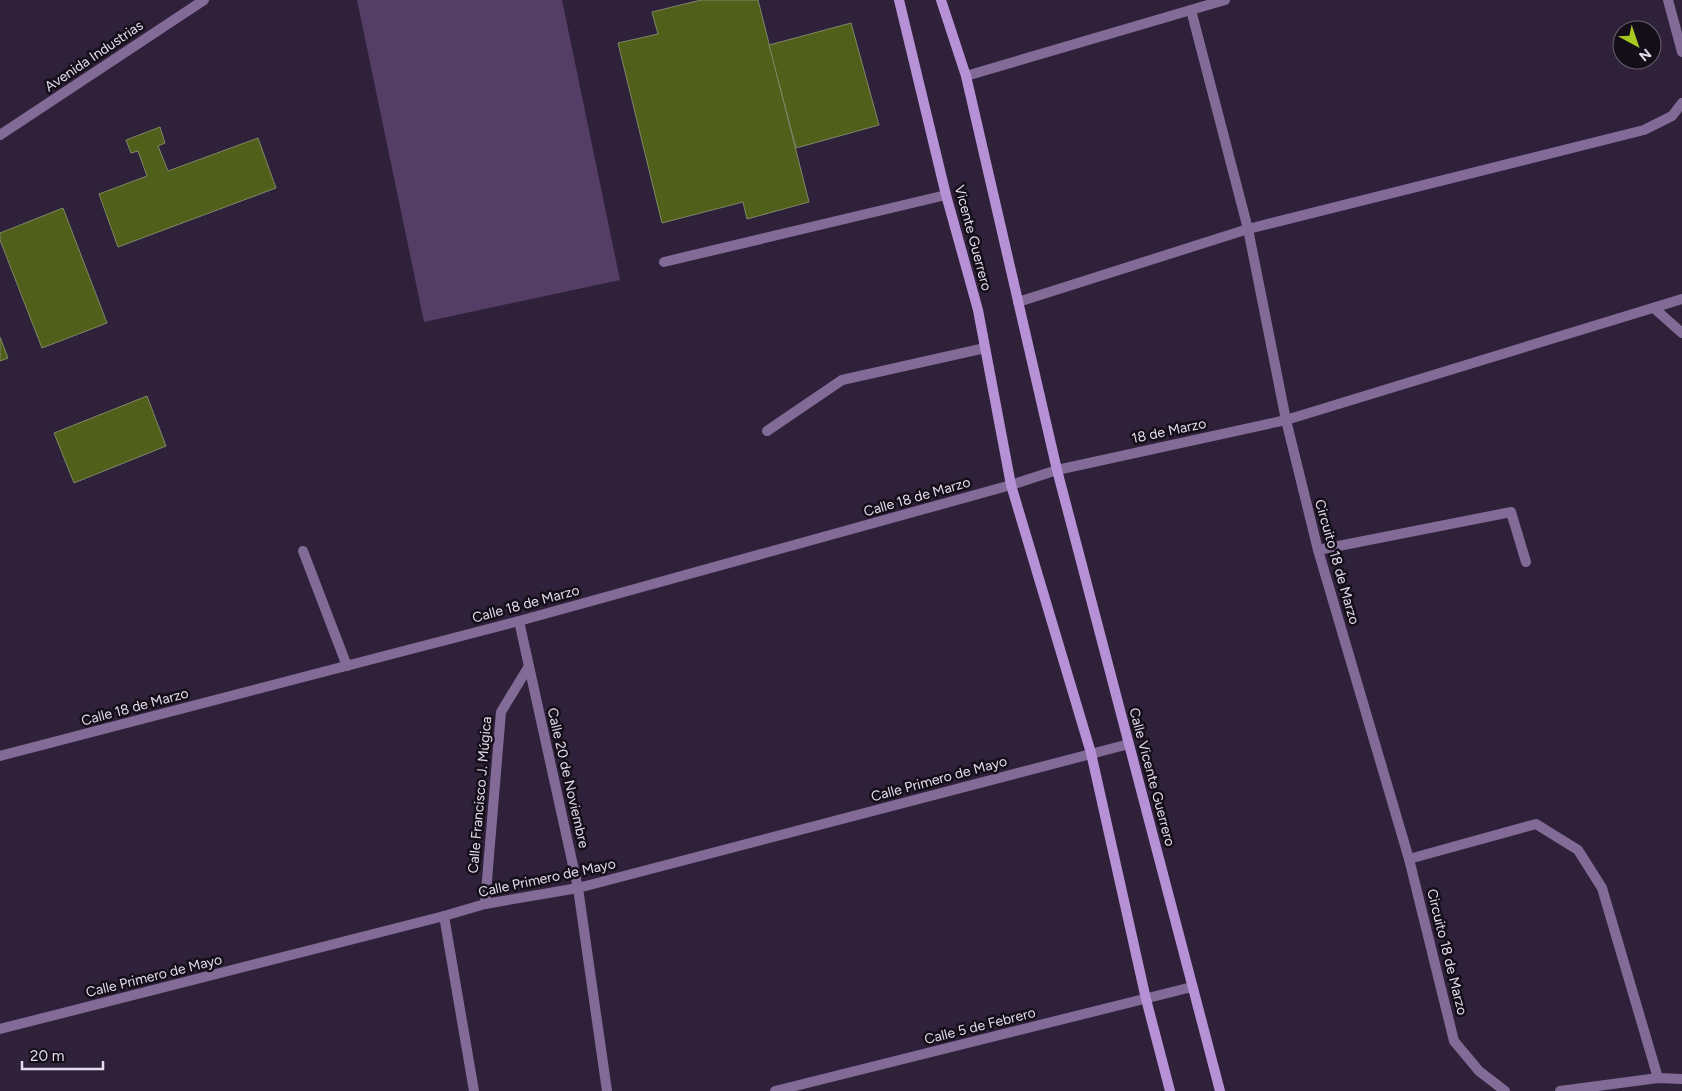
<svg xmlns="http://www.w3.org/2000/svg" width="1682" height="1091" font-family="Figtree,sans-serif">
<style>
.pitch{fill:#543e65}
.building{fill:#50601b;stroke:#7e8867}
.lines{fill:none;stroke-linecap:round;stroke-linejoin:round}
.lane{stroke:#826b96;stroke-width:10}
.street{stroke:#826b96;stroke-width:10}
.secondary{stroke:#b791d5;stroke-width:10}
.labels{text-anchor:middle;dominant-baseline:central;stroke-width:5;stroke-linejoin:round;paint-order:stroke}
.street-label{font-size:14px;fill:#e4dbec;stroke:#140e19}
</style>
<rect width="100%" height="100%" fill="#2f213a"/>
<path class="pitch" d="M 357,0 L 562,0 L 620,280 L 424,322 Z"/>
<g class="building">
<path d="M 701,0 L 758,0 L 809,202 L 747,219 L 743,202 L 662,223 L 618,43 L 658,34 L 652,12 Z"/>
<path d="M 851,23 L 879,125 L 796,148 L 769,45 Z"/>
<path d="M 160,127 L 165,143 L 158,146 L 168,171 L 258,138 L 276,188 L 118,247 L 99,194 L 147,176 L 138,151 L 131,153 L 126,140 Z"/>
<path d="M 63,208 L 107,323 L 42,348 L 0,240 L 0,233 Z"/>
<path d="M 0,337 L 8,358 L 0,361 Z"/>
<path d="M 147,396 L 166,446 L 74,483 L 54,433 Z"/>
</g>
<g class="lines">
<g class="lane">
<path d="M 664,262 L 946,195"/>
<path d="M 767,431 L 842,380 L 985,348"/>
<path d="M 303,551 L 347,666"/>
</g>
<g class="street">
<path d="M 1668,0 L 1682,52"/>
<path d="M 1191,10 L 1248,229 L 1286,420 L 1318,550 L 1409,859 L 1454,1041 L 1479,1071 L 1505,1091"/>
<path d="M 966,76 L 1225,0"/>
<path d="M 0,135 L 204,0"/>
<path d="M 1018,302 L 1248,229 L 1644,130 L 1672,116 L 1682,103"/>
<path d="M 1655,309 L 1682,333"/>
<path d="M 1318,550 L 1511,512 L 1526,562"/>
<path d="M 519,621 L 578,888 L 607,1091"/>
<path d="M 0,756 L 519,621 L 1011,485 L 1057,470 L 1286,420 L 1682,299"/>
<path d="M 1409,859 L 1536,824 L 1578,850 L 1602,888 L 1658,1078"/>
<path d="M 485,904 L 501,712 L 529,666"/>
<path d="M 444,916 L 474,1091"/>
<path d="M 0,1029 L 444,916 L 485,904 L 578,888 L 1129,744"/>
<path d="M 775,1091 L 1192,987"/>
<path d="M 1560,1091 L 1658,1078 L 1682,1079"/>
</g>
<g class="secondary">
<path d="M 899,0 L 946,195 L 978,310 L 1011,485 L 1091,753 L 1146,999 L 1170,1091"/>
<path d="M 941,0 L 966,76 L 1057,470 L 1220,1091"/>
</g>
</g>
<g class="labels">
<g class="street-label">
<text transform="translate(94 56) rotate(-34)">Avenida Industrias</text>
<text transform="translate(973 238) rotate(75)">Vicente Guerrero</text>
<text transform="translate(1169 431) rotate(-12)">18 de Marzo</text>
<text transform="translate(917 497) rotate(-16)">Calle 18 de Marzo</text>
<text transform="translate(1337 562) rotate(74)">Circuito 18 de Marzo</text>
<text transform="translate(526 604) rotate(-15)">Calle 18 de Marzo</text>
<text transform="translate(135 707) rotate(-15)">Calle 18 de Marzo</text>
<text transform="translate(1152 777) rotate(75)">Calle Vicente Guerrero</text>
<text transform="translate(568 778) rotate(77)">Calle 20 de Noviembre</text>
<text transform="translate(939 779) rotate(-15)">Calle Primero de Mayo</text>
<text transform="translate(480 795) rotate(-85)">Calle Francisco J. Múgica</text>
<text transform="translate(547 878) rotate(-12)">Calle Primero de Mayo</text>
<text transform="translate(1447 952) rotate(76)">Circuito 18 de Marzo</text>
<text transform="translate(154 976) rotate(-14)">Calle Primero de Mayo</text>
<text transform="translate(980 1026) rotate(-14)">Calle 5 de Febrero</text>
</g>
</g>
<g transform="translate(1637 45) rotate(140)"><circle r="24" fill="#140e19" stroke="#67606d"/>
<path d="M0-4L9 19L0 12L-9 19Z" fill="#a6c821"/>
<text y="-8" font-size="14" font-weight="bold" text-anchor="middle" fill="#e4dbec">N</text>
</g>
<path d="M22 1061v8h81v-8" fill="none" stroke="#e4dbec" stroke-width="2.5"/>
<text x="30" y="1061" font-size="15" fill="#e4dbec" stroke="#140e19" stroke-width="4" paint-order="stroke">20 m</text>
</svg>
